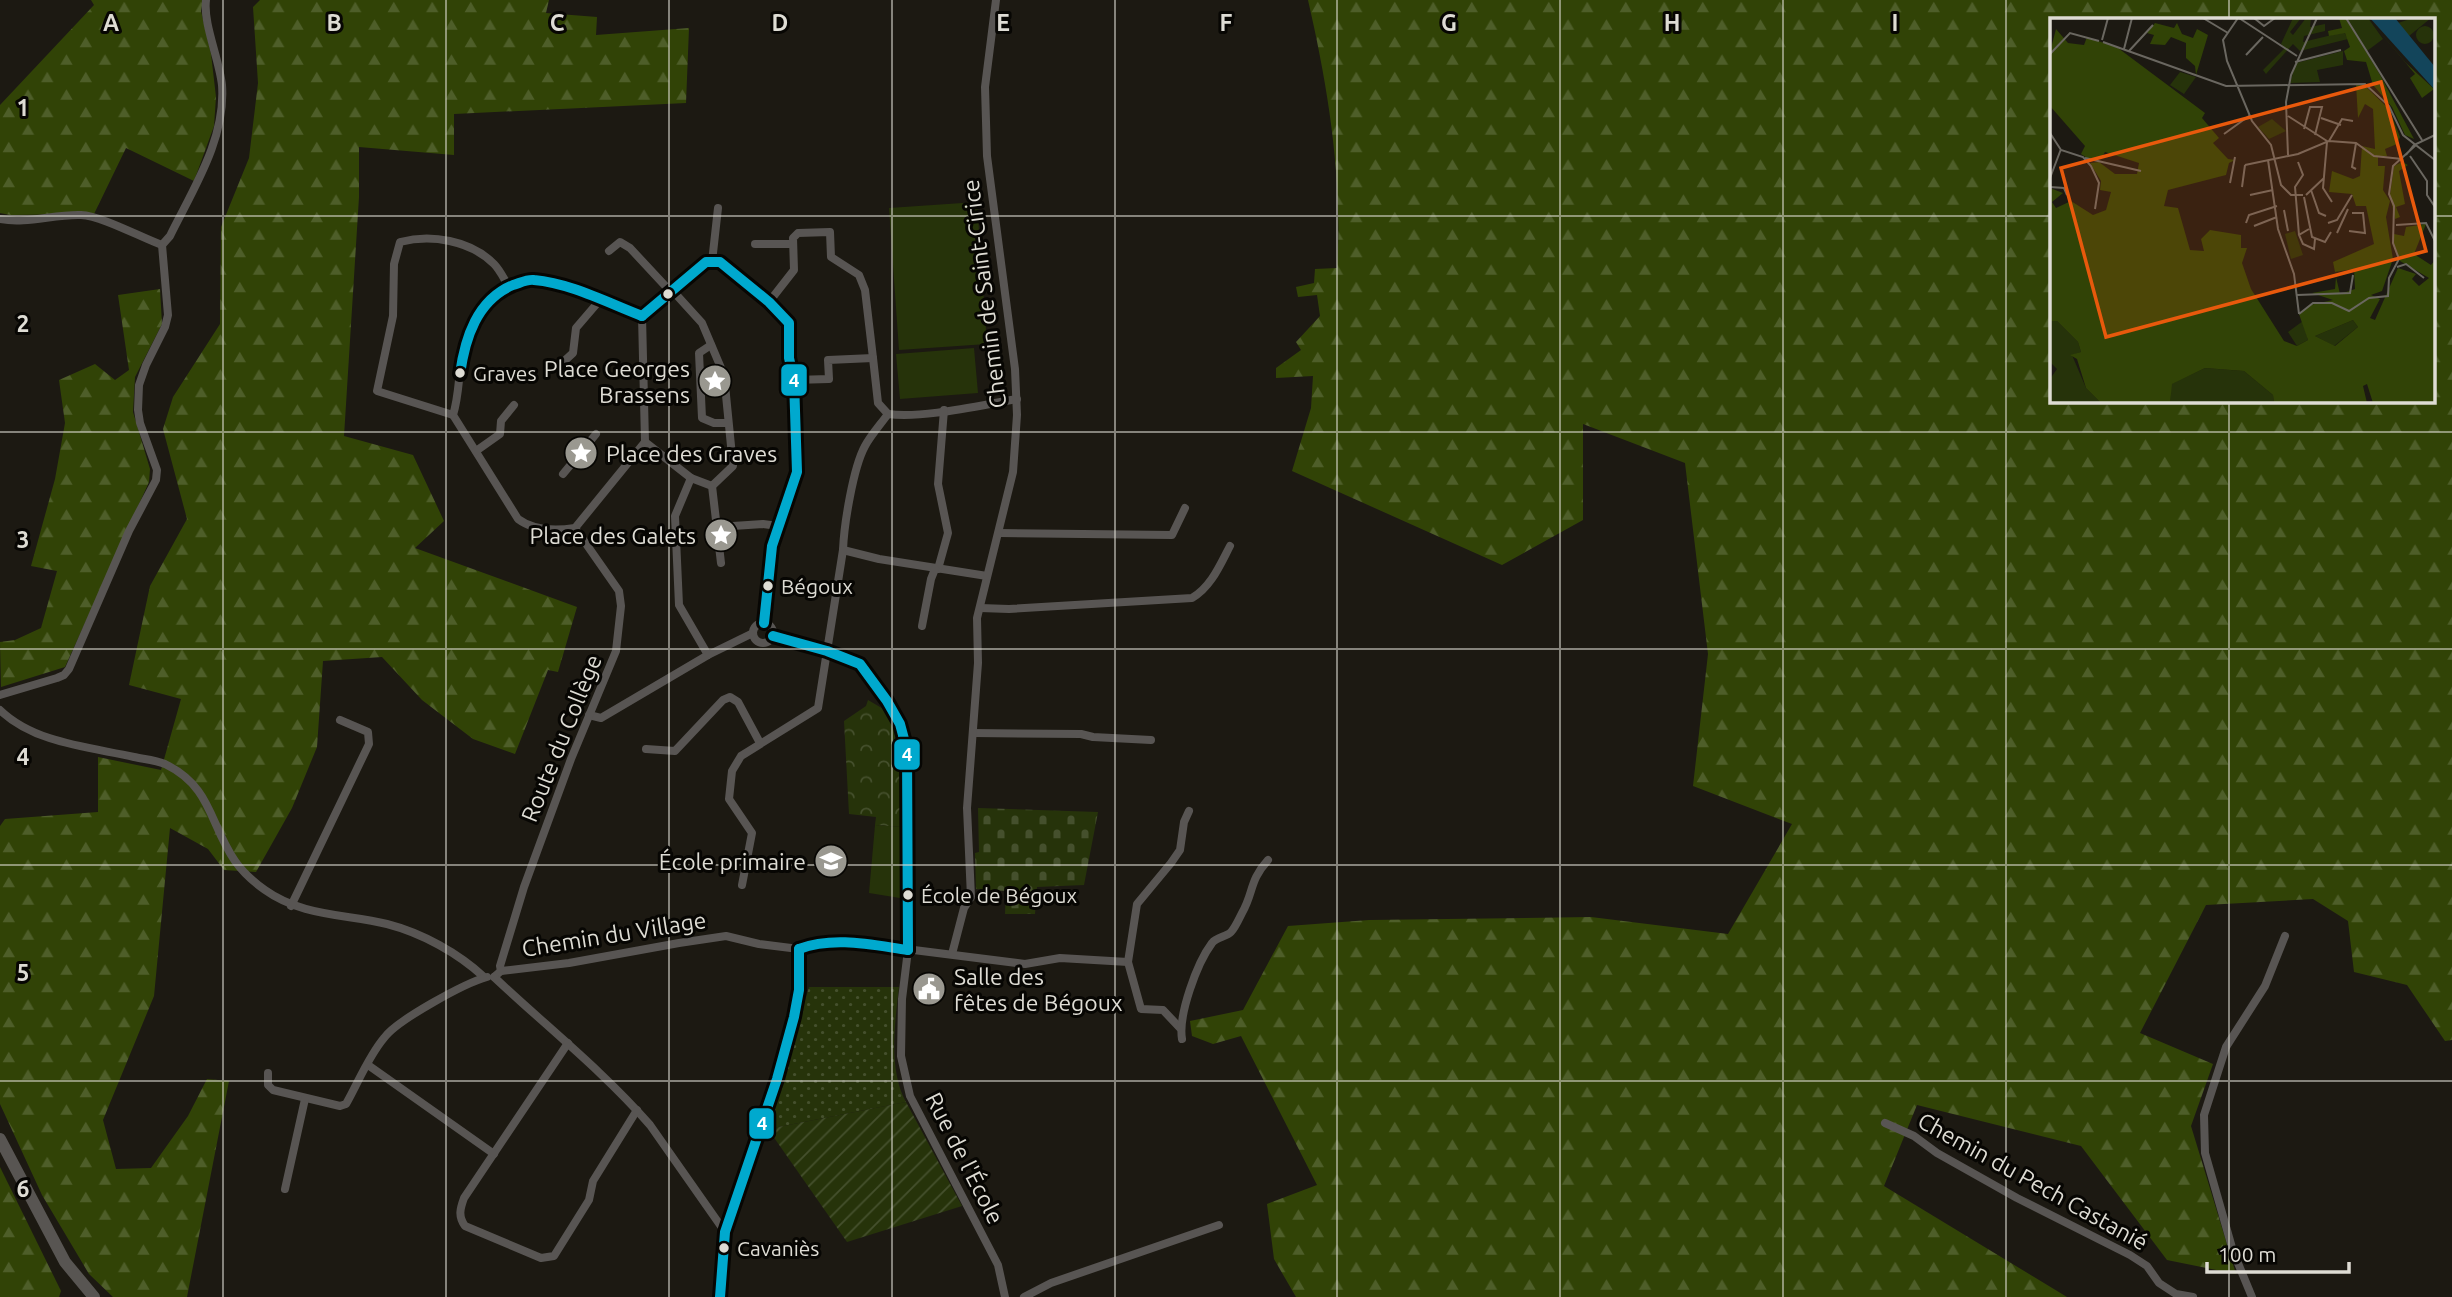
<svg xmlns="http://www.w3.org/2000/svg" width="2452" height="1297" font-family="Ubuntu,sans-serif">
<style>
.grass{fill:url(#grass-dots)}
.forest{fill:url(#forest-firs);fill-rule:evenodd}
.cemetery{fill:url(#cemetery-stones)}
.park{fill:url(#park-crowns)}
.garden{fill:url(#garden-furrows)}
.pitch{fill:#26330a}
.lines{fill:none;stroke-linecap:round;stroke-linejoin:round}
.minor{stroke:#585553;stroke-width:8}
.primary{stroke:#585552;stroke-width:12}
.bus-1-casing{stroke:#070603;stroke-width:16}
.bus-1{stroke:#00a9ce;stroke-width:10}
.grid{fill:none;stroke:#dedcd4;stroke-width:2;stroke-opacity:0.55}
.bus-dot{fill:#dedcd4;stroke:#070603;stroke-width:2.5}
.labels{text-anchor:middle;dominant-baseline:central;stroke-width:6;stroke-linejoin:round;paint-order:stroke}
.bus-label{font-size:21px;fill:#dedcd4;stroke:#070603;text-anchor:start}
.street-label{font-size:23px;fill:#dedcd4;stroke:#070603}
.poi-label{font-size:23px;fill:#dedcd4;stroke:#070603;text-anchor:end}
.inset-road{fill:none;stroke:#6a6760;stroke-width:2}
.view{fill:#e8590c;fill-opacity:0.15;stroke:#e8590c;stroke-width:3.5}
.inset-edge{fill:none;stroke:#dedcd4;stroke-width:3.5}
.grid-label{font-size:23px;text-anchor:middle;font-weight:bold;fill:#dedcd4;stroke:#070603;stroke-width:6;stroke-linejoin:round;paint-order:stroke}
.line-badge{stroke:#070603;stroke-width:2.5}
.badge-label{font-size:19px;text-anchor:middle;font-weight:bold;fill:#fff}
</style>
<defs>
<pattern id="grass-dots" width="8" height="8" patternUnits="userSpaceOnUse" patternTransform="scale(1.75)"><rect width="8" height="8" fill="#26330a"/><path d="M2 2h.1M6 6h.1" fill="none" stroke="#45502d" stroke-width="1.8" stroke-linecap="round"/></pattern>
<pattern id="forest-firs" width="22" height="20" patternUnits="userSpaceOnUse" patternTransform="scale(1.75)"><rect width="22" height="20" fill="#314306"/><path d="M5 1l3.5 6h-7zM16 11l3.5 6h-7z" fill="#4e5e29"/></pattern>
<pattern id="cemetery-stones" width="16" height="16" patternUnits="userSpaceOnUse" patternTransform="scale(1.75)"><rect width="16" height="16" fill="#26330a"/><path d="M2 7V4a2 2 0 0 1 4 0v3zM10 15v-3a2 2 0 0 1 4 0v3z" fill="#45502d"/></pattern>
<pattern id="park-crowns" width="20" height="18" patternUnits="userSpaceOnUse" patternTransform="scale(1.75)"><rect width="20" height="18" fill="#26330a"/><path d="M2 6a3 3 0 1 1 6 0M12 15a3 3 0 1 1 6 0" fill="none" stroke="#45502d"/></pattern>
<pattern id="garden-furrows" width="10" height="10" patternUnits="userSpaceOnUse" patternTransform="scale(1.75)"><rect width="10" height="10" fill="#26330a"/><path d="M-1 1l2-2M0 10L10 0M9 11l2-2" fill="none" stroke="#45502d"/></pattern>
</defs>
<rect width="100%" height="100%" fill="#1c1912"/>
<path class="grass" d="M 809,987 L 899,987 C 895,1023 888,1069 906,1102 L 768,1129 Z"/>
<g class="forest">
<path d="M 91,0 L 203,0 L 201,11 L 211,54 L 216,97 L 214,126 L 194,181 L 126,148 L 94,214 L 10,215 L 0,213 L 0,105 L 94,5 Z"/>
<path d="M 260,0 L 549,0 L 546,13 L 597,17 L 596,35 L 689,28 L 686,103 L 454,114 L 454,155 L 359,147 L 359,197 L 344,436 L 413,455 L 444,521 L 415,548 L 577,607 L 558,672 L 548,670 L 515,754 L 473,739 L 422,700 L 382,657 L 323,661 L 317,747 L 292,808 L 256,872 L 224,870 L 208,849 L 170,828 L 154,996 L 103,1120 L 116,1169 L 151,1168 L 188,1116 L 207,1079 L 229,1081 L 187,1297 L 113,1297 L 89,1274 L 42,1195 L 0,1104 L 0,826 L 5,819 L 98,812 L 98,757 L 161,770 L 181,699 L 129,685 L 150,586 L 187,519 L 163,429 L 173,397 L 220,324 L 221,227 L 249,158 L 258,83 L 253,7 Z"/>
<path d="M 1308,0 L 2452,0 L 2452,1040 L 2445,1041 L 2407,985 L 2354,972 L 2348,921 L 2313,899 L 2206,905 L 2140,1033 L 2213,1064 L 2191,1126 L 2236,1274 L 2167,1260 L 2081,1146 L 1917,1105 L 1884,1186 L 2067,1297 L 1296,1297 L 1274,1259 L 1267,1204 L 1317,1185 L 1241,1036 L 1213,1044 L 1192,1036 L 1190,1021 L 1243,1010 L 1288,926 L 1369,920 L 1591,917 L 1728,934 L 1792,824 L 1693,786 L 1708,654 L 1685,463 L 1583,424 L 1583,520 L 1502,565 L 1292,471 L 1311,408 L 1313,376 L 1276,378 L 1276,368 L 1301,350 L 1296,342 L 1320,316 L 1317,295 L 1298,297 L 1296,287 L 1314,283 L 1315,269 L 1337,268 C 1343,179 1328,87 1308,0 ZM 2051,19 L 2433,19 L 2433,401 L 2051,401 Z"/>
<path d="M 160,289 L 162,324 L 135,377 L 133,412 L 150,469 L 149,482 L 65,667 L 1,687 L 0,642 L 15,640 L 41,628 L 57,571 L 31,566 L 55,479 L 65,423 L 59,380 L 95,364 L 115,380 L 129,370 L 118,295 Z"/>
<path d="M 0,1167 L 61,1291 L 59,1297 L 0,1297 Z"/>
</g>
<path class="cemetery" d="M 978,808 L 1098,812 L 1084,885 L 1037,887 L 1035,914 L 1005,914 L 1006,891 L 976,889 L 975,853 L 979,852 Z"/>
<path class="park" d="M 868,700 L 885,710 L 900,741 L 902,827 L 875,825 L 876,817 L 849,814 L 844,721 L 866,706 Z"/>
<path class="garden" d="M 906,1102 L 962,1206 L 847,1242 L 768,1129 Z"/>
<g class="pitch">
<path d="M 977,202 L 987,344 L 899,350 L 889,208 Z"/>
<path d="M 974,348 L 978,393 L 900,399 L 896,354 Z"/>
<path d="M 875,825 L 902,827 L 906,899 L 869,893 Z"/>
</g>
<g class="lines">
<g class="minor">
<path d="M 0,219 C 27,224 54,214 81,215 C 102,216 140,237 162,245"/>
<path d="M 755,244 L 793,244"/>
<path d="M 609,251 L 620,242 L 630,248 L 670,291"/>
<path d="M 712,262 L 718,208"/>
<path d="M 530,279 L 555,283 L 642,316 L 645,442 L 575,528 C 555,531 534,531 518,519 L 453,415 C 460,393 458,370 464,348 C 472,312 497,292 530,279 Z"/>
<path d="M 672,290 L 702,323 L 724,375 L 733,466 L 712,486 L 691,478"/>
<path d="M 769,302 L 794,270 L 793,238 L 798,233 L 830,232 L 831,257 L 859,275 L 865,290 L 873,358 L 828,360 L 829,379 L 794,380"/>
<path d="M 642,316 L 706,262 L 720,262 L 769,302 L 789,323 L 789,358 L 794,380 L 797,472 L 772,546 L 764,623"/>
<path d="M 711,345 L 699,353 L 702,418 L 714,423 L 728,423"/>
<path d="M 561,364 L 573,353 L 576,328 L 600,300"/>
<path d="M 888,414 C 922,419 981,405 1017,399"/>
<path d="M 453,415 L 377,391 L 393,316 L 394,264 L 400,242 C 431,234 470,240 494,264 C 500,270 504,279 509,287"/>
<path d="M 645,442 L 691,478 L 675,516 L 679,605 L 708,655"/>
<path d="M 476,451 L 500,434 L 501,421 L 514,405"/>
<path d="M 563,474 L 596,434"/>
<path d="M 712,486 L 721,563"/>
<path d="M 718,527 L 763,524 L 778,526"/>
<path d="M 999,533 L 1172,535 L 1185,508"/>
<path d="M 843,550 L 879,559 L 987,576"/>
<path d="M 938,569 L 948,533 L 938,484 L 944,410"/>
<path d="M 980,608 L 1009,609 L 1192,598 C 1211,587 1220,565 1230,546"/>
<circle cx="763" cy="633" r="10"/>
<path d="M 922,626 L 931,579 L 935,569"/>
<path d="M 773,636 L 827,651 L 860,664 L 887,701 L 900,724 L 907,750 L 909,897 L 908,950 L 902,999 L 901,1056 L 910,1096 L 998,1265 L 1005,1297"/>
<path d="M 0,695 L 57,678 L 64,675 L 69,669 L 129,531 L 156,480 L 157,470 L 140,423 L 138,410 L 139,385 L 146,365 L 165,327 L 168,315 L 162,245 L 170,236 C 193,189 226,139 222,85 C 219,58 203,24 206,0"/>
<path d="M 0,710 C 34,743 89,747 134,757 C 143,759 156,760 165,764 C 212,787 209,823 235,861 C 242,871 255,883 265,890 C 301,916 345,914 387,924 C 422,933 458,953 484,977"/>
<path d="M 589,715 L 601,718 L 708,655 L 753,633"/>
<path d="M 973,733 L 1081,734 L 1093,737 L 1151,740"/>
<path d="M 646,749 L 675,751 L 723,700 L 730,697 L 738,702 L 760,743"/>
<path d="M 742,885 L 752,833 L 729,799 L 732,771 L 741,756 L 818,708 L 843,550 C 844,525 853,468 865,446 C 871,435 880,425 888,414 L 878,403 L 873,358"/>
<path d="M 291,906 L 369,744 L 368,732 L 340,720"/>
<path d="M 952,954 L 964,908 L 971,897 L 967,808 L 978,663 L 977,618 L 1013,472 L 1017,415 L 1015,369 L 987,156 L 985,87 L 996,0"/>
<path d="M 501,971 L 500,966 L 524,887 L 571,759 L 616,651 L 621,606 L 619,591 L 575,528"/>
<path d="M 494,977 L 501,971 L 569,963 L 679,943 L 726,936 L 759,944 L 799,949 L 811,942 L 874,945 L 1025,964 L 1060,958 L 1128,962"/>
<path d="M 494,977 C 546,1026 603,1071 650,1125 L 725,1232"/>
<path d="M 1180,1028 L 1163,1010 L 1141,1009 L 1128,962 L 1137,904 L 1171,863 L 1180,850 L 1184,822 L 1189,811"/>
<path d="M 1182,1039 C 1178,1015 1197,963 1212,943 C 1217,937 1226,937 1231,932 C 1235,928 1239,919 1242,913 C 1254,892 1249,881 1268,860"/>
<path d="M 568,1043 L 464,1198 C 460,1209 458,1216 465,1226 L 541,1258 L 554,1256 L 589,1200 L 593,1181 L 637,1110"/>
<path d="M 368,1065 L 494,1154"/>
<path d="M 268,1073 L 268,1085 L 273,1090 L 340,1106 L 346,1104 C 358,1083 368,1057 384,1038 C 397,1020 465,983 487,977"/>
<path d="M 1885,1123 L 1914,1136 L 1937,1153 L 2017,1198 L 2130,1255 L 2147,1266 L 2159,1283 L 2176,1294 L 2193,1297"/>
<path d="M 285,1189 L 305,1099"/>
<path d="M 720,1297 L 725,1232 L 777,1079 L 794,1017 L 799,990 L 799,949"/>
<path d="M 1024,1297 L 1051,1283 L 1219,1225"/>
<path d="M 2252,1297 L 2233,1251 L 2205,1153 L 2204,1115 L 2226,1047 L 2265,986 L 2285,936"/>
</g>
<path class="primary" d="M 0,1139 L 65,1262 L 94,1297"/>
<defs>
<g id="bus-1">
<path d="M 642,316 L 706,262 L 720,262 L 769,302 L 789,323 L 789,358 L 794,380 L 797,472 L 772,546 L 764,623"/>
<path d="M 460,374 C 465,338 477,300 513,285 C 520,283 527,279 534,280 C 570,283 608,303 642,316"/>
<path d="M 773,636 L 827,651 L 860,664 L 887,701 L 900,724 L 907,750 L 908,950"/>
<path d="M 799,949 C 834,936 872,945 908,950"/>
<path d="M 720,1297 L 725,1232 L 777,1079 L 794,1017 L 799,990 L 799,949"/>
</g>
</defs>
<use href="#bus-1" class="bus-1-casing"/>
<use href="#bus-1" class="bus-1"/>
</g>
<path class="grid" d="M 223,0 L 223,1297M 446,0 L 446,1297M 669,0 L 669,1297M 892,0 L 892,1297M 1115,0 L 1115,1297M 1337,0 L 1337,1297M 1560,0 L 1560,1297M 1783,0 L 1783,1297M 2006,0 L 2006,1297M 2229,0 L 2229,19M 0,216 L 2051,216M 2433,216 L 2452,216M 2229,401 L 2229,1297M 0,432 L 2452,432M 0,649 L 2452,649M 0,865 L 2452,865M 0,1081 L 2452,1081"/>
<defs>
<symbol id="sight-disc" viewBox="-11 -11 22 22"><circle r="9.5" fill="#9a9890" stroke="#070603"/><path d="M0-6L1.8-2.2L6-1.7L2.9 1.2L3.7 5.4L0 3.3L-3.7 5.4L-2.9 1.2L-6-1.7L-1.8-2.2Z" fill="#fff"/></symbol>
<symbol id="school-disc" viewBox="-11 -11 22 22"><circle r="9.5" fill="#9a9890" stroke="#070603"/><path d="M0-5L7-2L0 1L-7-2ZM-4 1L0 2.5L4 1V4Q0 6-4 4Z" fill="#fff"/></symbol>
<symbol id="civic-disc" viewBox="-11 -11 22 22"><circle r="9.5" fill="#9a9890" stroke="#070603"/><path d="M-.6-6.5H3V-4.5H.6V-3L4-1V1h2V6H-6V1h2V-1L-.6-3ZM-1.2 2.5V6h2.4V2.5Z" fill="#fff"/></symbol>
</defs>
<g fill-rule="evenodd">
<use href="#sight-disc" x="696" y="362" width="38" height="38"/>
<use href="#sight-disc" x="562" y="434" width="38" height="38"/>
<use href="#sight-disc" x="702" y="516" width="38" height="38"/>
<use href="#school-disc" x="812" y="842" width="38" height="38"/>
<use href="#civic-disc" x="910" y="970" width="38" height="38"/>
</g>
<g class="bus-dot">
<circle cx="668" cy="294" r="6"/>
<circle cx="460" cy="373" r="6"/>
<circle cx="768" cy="586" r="6"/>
<circle cx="908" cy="895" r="6"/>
<circle cx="724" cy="1248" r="6"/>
</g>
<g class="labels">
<g class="bus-label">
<text x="473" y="373">Graves</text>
<text x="781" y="586">Bégoux</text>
<text x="921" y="895">École de Bégoux</text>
<text x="737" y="1248">Cavaniès</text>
</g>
<g class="street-label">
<text transform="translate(984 294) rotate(-97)">Chemin de Saint-Cirice</text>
<text transform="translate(561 738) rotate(-68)">Route du Collège</text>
<text transform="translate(614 934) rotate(-9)">Chemin du Village</text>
<text transform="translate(965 1158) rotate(63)">Rue de l'École</text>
<text transform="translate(2033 1181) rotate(29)">Chemin du Pech Castanié</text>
</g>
<g class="poi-label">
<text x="690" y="368">Place Georges<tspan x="690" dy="26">Brassens</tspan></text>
<text x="606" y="453" text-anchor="start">Place des Graves</text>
<text x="696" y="535">Place des Galets</text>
<text x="806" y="861">École primaire</text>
<text x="954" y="976" text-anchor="start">Salle des<tspan x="954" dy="26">fêtes de Bégoux</tspan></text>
</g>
</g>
<g transform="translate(2050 18)">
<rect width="385" height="385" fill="#1c1912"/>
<path d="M 243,0 L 251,0 L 240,14 L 243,17 L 256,0 L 261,0 L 260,9 L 275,6 L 275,13 L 254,18 L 253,24 L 294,14 L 298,21 L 250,33 L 243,26 L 216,56 L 213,52 L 235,30 L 231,26 ZM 297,0 L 318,0 L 333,21 L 317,33 ZM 293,33 L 293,47 L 267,52 L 270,64 L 240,65 L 246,45 ZM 130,54 L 146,59 L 134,76 L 120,67 ZM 303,302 L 308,309 L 284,328 L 265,318 ZM 0,303 L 7,303 L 28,324 L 31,334 L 22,337 L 36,370 L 51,385 L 0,385 L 0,361 L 7,351 L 0,344 ZM 253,303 L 258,322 L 247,328 L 238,314 ZM 155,350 L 194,353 L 223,377 L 224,385 L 120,385 L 121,366 Z" fill="#26330a"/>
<path d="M 289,0 L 296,1 L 329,55 L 364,121 L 355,117 L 342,89 L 323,67 L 316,44 L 297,42 L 294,33 L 300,29 L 295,15 L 279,18 L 278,13 L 292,10 ZM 318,0 L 356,45 L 384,71 L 372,80 L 360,60 L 365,56 ZM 105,5 L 124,10 L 127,5 L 132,16 L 143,20 L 147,11 L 158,17 L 146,57 L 145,48 L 136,40 L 136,25 L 121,19 L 115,27 L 100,26 L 104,17 L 97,15 ZM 6,11 L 18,25 L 34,27 L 37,19 L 68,30 L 155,95 L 152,100 L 169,120 L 163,125 L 178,141 L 185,142 L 179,145 L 176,157 L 118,172 L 114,188 L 128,190 L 140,232 L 154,233 L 151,221 L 160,212 L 191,217 L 191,230 L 197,230 L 192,245 L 201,271 L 234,323 L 247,328 L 258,322 L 249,296 L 260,287 L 283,282 L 262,275 L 285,271 L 286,259 L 290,276 L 305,271 L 304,251 L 285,254 L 283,244 L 324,226 L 316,188 L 306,188 L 302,176 L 279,174 L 282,153 L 303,161 L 310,158 L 312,128 L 325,131 L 323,91 L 315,86 L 308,100 L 306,66 L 314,67 L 339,91 L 350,119 L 347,126 L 335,131 L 337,138 L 328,139 L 328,148 L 335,148 L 333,172 L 340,183 L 336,199 L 343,241 L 332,273 L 321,277 L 330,281 L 320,300 L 325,302 L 348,250 L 366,256 L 362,261 L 369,268 L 379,260 L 350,243 L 344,228 L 344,216 L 354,218 L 356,209 L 376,206 L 364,236 L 381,247 L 385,242 L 385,385 L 323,385 L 317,366 L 313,368 L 317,385 L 224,385 L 223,377 L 194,353 L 155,350 L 122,366 L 120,385 L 51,385 L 36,370 L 27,341 L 20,337 L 31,334 L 28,324 L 7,303 L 0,303 L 0,170 L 13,175 L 2,184 L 6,190 L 21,183 L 43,197 L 56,192 L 61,174 L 50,172 L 51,163 L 40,145 L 49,144 L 65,156 L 87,156 L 89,145 L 55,134 L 51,141 L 37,140 L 31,136 L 35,128 L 0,88 L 0,34 ZM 303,302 L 308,309 L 285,328 L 265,318 ZM 352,144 L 358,147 L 349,153 L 355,186 L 346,189 L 350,199 L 345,201 L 340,177 L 344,148 Z" fill="#314306" fill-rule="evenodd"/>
<path d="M 363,0 L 381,0 L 359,18 L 348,5 Z" fill="#26330a"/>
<path d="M 222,101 L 236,113 L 219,121 L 208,109 Z" fill="#26330a"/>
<path d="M366 17a9 9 0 1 1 18 0a9 9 0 1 1-18 0ZM 245,213 L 253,237 L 241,241 L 235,216 Z" fill="#26330a"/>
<path d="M 320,0 L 345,0 L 385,49 L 385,72 Z" fill="#13455b"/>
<path class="inset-road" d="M 153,0 L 178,15M 188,0 L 173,22 L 177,43 L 202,103 L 221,127 L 231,167 L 241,177 L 253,177M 189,0 L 247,38M 204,0 L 214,8 L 225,0M 296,0 L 372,122M 52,22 L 58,0M 53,24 L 176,68 L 315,66 L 339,88 L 353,117 L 385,142M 74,31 L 82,0M 79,33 L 103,7M 0,36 L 20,15 L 49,23M 196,37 L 213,19M 245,44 L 291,32M 238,98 L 277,123M 271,100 L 291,107M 254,111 L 260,89 L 272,89 L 265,117M 0,115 L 11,132 L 33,139 L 41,148 L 49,165 L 45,191M 174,116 L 199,98M 279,123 L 306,125 L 324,138 L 352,141M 277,124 L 273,170 L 282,184M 306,125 L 302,149 L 306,151M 238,137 L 236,84 L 241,57 L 267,0M 356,137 L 364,127 L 385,117M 360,138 L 377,163 L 377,177 L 385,189M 35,140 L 91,153M 218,142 L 228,211 L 244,256 L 249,296M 248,144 L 253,157 L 245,169 L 249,217M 195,147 L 248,136 L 279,123 L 292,101 L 303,103M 0,160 L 11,131M 180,165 L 185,139M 0,169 L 14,170 L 17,177M 192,169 L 195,147M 261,172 L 269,195 L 276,198M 200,177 L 223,172M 256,177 L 274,160M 254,179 L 262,219 L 275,224 L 281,214M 234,192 L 238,213M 196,205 L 199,197 L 227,188M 278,205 L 287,202 L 302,177M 346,207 L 376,205 L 385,223M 204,208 L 227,199M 259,211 L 249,217 L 253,226 L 264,231 L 265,221M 299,213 L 315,215 L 313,195 L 302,195M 287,215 L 298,191M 347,249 L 356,246 L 374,260M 247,277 L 300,275 L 303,257M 249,296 L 263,285 L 282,285 L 299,293 L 319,280 L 338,278 L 339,260 L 349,241 L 343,225 L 344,188 L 339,176 L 343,148 L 366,127"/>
<path class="view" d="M 331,64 L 376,233 L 56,319 L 11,150 Z"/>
<rect width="385" height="385" class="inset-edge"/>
</g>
<g class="grid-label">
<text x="111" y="31">A</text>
<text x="334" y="31">B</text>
<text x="557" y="31">C</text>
<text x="780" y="31">D</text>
<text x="1003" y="31">E</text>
<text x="1226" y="31">F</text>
<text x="1449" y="31">G</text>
<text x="1672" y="31">H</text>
<text x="1895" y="31">I</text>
<text x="23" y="116">1</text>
<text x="23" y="332">2</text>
<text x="23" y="548">3</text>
<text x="23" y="765">4</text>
<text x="23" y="981">5</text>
<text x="23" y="1197">6</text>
</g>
<g class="line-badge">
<rect x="780" y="363" width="28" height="34" rx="7" fill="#00a9ce"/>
<rect x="893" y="738" width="28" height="33" rx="7" fill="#00a9ce"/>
<rect x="748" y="1107" width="27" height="33" rx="7" fill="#00a9ce"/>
</g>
<g class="badge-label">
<text x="794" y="387">4</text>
<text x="907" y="761">4</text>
<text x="762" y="1130">4</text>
</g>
<path d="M2207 1262v10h142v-10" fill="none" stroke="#dedcd4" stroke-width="3.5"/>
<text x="2218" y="1262" font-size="21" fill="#dedcd4" stroke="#070603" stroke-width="5" paint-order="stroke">100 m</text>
</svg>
